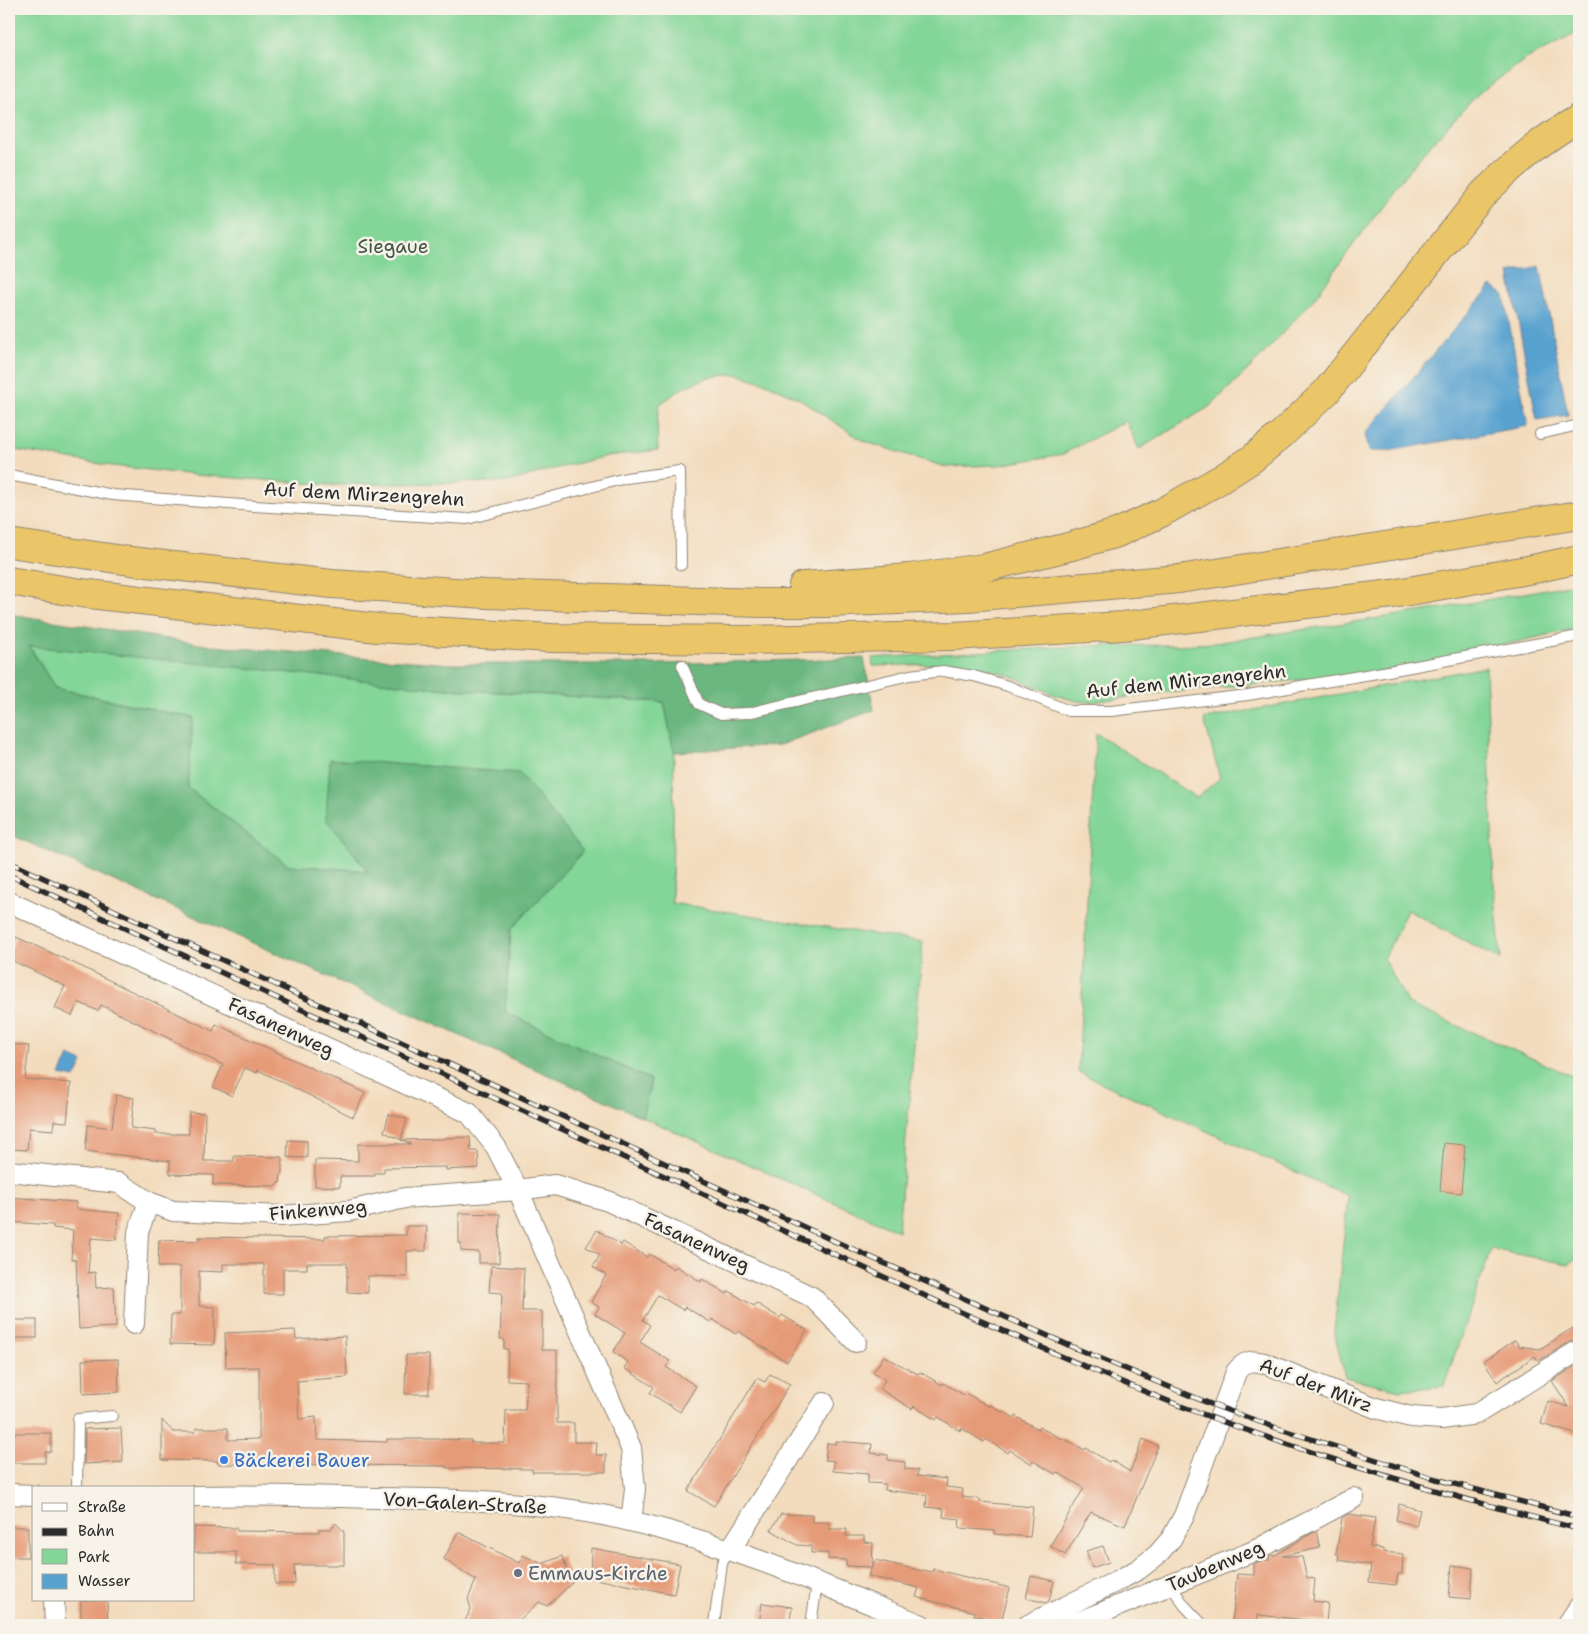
<svg xmlns="http://www.w3.org/2000/svg" width="1588" height="1634" font-family="'Shantell Sans',sans-serif">
<style>
.green{fill:#83d698;stroke:#578062}
.forest{fill:#6ab780;stroke:#4a7156}
.water{fill:#58a2d0;stroke:#42667e}
.building{fill:#e69b78}
.lines{fill:none;stroke-linecap:round;stroke-linejoin:round}
.lane-casing{stroke:#8f8474;stroke-width:12}
.street-casing{stroke:#8f8474;stroke-width:22}
.highway-casing{stroke:#8f8474;stroke-width:30}
.lane{stroke:#fff;stroke-width:10}
.street{stroke:#fff;stroke-width:20}
.highway{stroke:#ebc669;stroke-width:28}
.rail-casing{stroke:#2b2b2b;stroke-width:5.5}
.rail{stroke:#f7f3e8;stroke-width:4;stroke-dasharray:11;stroke-linecap:butt}
.shop-dot{fill:#3f7fe0;stroke:#f7f3e8;stroke-width:2}
.worship-dot{fill:#6b7280;stroke:#f7f3e8;stroke-width:2}
.labels{text-anchor:middle;dominant-baseline:central;stroke-width:5;stroke-linejoin:round;paint-order:stroke}
.park-label{font-size:19px;fill:#415646;stroke:#f7f3e8}
.street-label{font-size:19px;fill:#2b2b2b;stroke:#f7f3e8}
.shop-label{font-size:19px;fill:#366cbe;stroke:#f7f3e8;text-anchor:start}
.worship-label{font-size:19px;fill:#5b616d;stroke:#f7f3e8;text-anchor:start}
</style>
<rect width="100%" height="100%" fill="#f7f3e8"/>
<filter id="ink" filterUnits="userSpaceOnUse"><feTurbulence type="fractalNoise" baseFrequency=".02" numOctaves="2"/><feDisplacementMap in="SourceGraphic" scale="10" xChannelSelector="R" yChannelSelector="G"/><feConvolveMatrix kernelMatrix="1 2 1 2 8 2 1 2 1" color-interpolation-filters="sRGB"/></filter>
<filter id="wash" filterUnits="userSpaceOnUse"><feTurbulence type="fractalNoise" baseFrequency=".0096" numOctaves="4" result="noise"/><feDisplacementMap in="SourceGraphic" scale="20" xChannelSelector="R" yChannelSelector="G"/><feGaussianBlur stdDeviation="1.12" result="paint"/><feColorMatrix in="noise" values="0 0 0 0 0 0 0 0 0 0 0 0 0 0 0 0 0 1.4 0 .05"/><feComposite in="paint" operator="in"/></filter>
<g filter="url(#wash)">
<rect width="100%" height="100%" fill="#f3dcbd"/>
<g class="green">
<path d="M 9,9 L 1579,9 L 1579,32 L 1526,59 L 1479,93 L 1431,144 L 1400,181 L 1313,300 L 1257,361 L 1209,407 L 1139,449 L 1126,421 L 1063,454 L 999,465 L 945,467 L 863,441 L 800,399 L 766,383 L 736,374 L 709,377 L 684,387 L 660,404 L 657,420 L 658,450 L 608,456 L 549,470 L 508,482 L 332,485 L 195,475 L 113,466 L 9,449 Z"/>
<path d="M 1579,583 L 1579,628 L 1383,672 L 1160,693 L 1091,702 L 1076,701 L 1055,695 L 1014,677 L 989,669 L 970,665 L 946,664 L 873,666 L 872,658 L 1081,646 L 1178,645 L 1215,643 L 1431,610 Z"/>
<path d="M 29,645 L 448,689 L 664,702 L 674,752 L 672,903 L 923,942 L 898,1231 L 642,1117 L 651,1080 L 505,1012 L 511,930 L 583,851 L 326,819 L 368,871 L 288,865 L 188,788 L 193,718 L 55,688 Z"/>
<path d="M 1486,667 L 1494,885 L 1501,960 L 1407,910 L 1384,959 L 1408,1004 L 1579,1079 L 1579,1256 L 1568,1264 L 1491,1249 L 1444,1386 L 1400,1390 L 1345,1377 L 1334,1332 L 1348,1196 L 1078,1072 L 1096,733 L 1197,798 L 1220,778 L 1204,719 Z"/>
</g>
<path class="forest" d="M 9,614 L 212,646 L 451,664 L 658,664 L 864,658 L 874,710 L 780,745 L 674,752 L 664,702 L 448,689 L 29,646 L 55,688 L 193,718 L 188,788 L 288,865 L 368,871 L 326,819 L 330,759 L 519,773 L 583,851 L 511,930 L 505,1012 L 651,1080 L 642,1117 L 9,834 Z"/>
<g class="water">
<path d="M 1540,266 L 1568,415 L 1537,420 L 1509,273 Z"/>
<path d="M 1491,286 L 1504,295 L 1528,426 L 1388,451 L 1369,451 L 1365,434 Z"/>
<path d="M 69,1056 L 83,1062 L 75,1078 L 60,1075 Z"/>
</g>
<g id="blocks">
<g class="building">
<path d="M 16,937 L 76,964 L 213,1031 L 216,1024 L 365,1093 L 353,1117 L 258,1070 L 257,1073 L 245,1068 L 232,1096 L 213,1087 L 223,1065 L 101,1005 L 98,1011 L 78,1002 L 72,1016 L 55,1008 L 65,986 L 9,959 L 9,954 Z"/>
<path d="M 9,1044 L 29,1046 L 25,1079 L 71,1083 L 67,1122 L 54,1121 L 53,1130 L 29,1128 L 27,1150 L 9,1149 Z"/>
<path d="M 116,1095 L 134,1098 L 131,1128 L 156,1131 L 156,1134 L 189,1134 L 189,1112 L 205,1113 L 204,1161 L 234,1161 L 234,1156 L 282,1157 L 282,1173 L 281,1173 L 280,1183 L 277,1183 L 277,1186 L 213,1185 L 213,1175 L 170,1174 L 170,1161 L 85,1151 L 88,1125 L 112,1128 Z"/>
<path d="M 389,1114 L 407,1119 L 401,1140 L 444,1139 L 444,1138 L 470,1137 L 471,1151 L 478,1151 L 479,1168 L 446,1170 L 446,1167 L 384,1168 L 384,1173 L 375,1173 L 375,1176 L 340,1176 L 340,1187 L 315,1186 L 315,1160 L 358,1161 L 358,1144 L 411,1144 L 384,1132 Z"/>
<path d="M 288,1140 L 307,1141 L 307,1158 L 287,1157 Z"/>
<path d="M 1444,1143 L 1465,1145 L 1461,1193 L 1440,1191 Z"/>
<path d="M 9,1197 L 76,1202 L 76,1209 L 119,1213 L 116,1240 L 91,1238 L 88,1273 L 95,1272 L 96,1288 L 114,1287 L 116,1327 L 79,1329 L 76,1260 L 71,1259 L 73,1230 L 53,1228 L 53,1225 L 9,1222 Z"/>
<path d="M 459,1213 L 500,1214 L 499,1263 L 479,1263 L 479,1252 L 461,1251 L 461,1243 L 459,1243 Z"/>
<path d="M 406,1226 L 427,1226 L 426,1251 L 407,1251 L 407,1277 L 368,1276 L 368,1293 L 347,1292 L 347,1263 L 307,1263 L 307,1269 L 283,1269 L 283,1294 L 264,1294 L 264,1264 L 223,1264 L 223,1272 L 199,1271 L 199,1306 L 215,1307 L 214,1345 L 170,1344 L 171,1315 L 180,1315 L 180,1267 L 158,1267 L 159,1240 L 199,1241 L 199,1237 L 325,1239 L 325,1236 L 406,1235 Z"/>
<path d="M 597,1230 L 621,1245 L 623,1242 L 647,1257 L 649,1254 L 674,1269 L 676,1266 L 701,1282 L 702,1279 L 727,1294 L 729,1291 L 754,1306 L 756,1303 L 780,1318 L 782,1315 L 807,1330 L 787,1362 L 738,1331 L 736,1334 L 712,1319 L 710,1322 L 685,1307 L 683,1310 L 658,1295 L 643,1320 L 650,1325 L 640,1342 L 670,1361 L 666,1367 L 696,1386 L 680,1412 L 650,1393 L 654,1387 L 624,1368 L 628,1362 L 613,1352 L 625,1333 L 595,1314 L 599,1307 L 591,1302 L 606,1275 L 593,1267 L 600,1255 L 586,1247 Z"/>
<path d="M 491,1266 L 524,1268 L 522,1311 L 542,1311 L 542,1350 L 557,1350 L 557,1423 L 574,1423 L 574,1442 L 597,1442 L 596,1455 L 606,1455 L 606,1472 L 532,1472 L 532,1469 L 446,1468 L 446,1466 L 218,1464 L 217,1461 L 162,1460 L 162,1420 L 173,1432 L 196,1432 L 196,1428 L 228,1428 L 228,1440 L 259,1439 L 259,1367 L 226,1368 L 225,1333 L 295,1330 L 296,1339 L 345,1336 L 347,1377 L 297,1381 L 299,1419 L 316,1417 L 317,1440 L 387,1442 L 387,1439 L 438,1439 L 471,1440 L 471,1443 L 505,1443 L 506,1410 L 525,1410 L 527,1381 L 507,1380 L 508,1349 L 504,1349 L 504,1339 L 500,1339 L 502,1293 L 489,1292 Z"/>
<rect x="9" y="1320" width="28" height="18"/>
<path d="M 1579,1324 L 1579,1338 L 1573,1340 L 1538,1361 L 1535,1356 L 1497,1382 L 1484,1361 L 1515,1340 L 1519,1346 L 1540,1349 Z"/>
<path d="M 406,1355 L 429,1355 L 429,1394 L 405,1394 Z"/>
<path d="M 884,1356 L 918,1374 L 920,1372 L 942,1385 L 943,1383 L 966,1396 L 967,1394 L 990,1407 L 991,1405 L 1002,1412 L 1003,1411 L 1014,1418 L 1015,1416 L 1038,1429 L 1039,1427 L 1062,1439 L 1063,1438 L 1085,1450 L 1086,1448 L 1109,1462 L 1111,1460 L 1130,1472 L 1143,1439 L 1158,1446 L 1125,1526 L 1091,1512 L 1065,1555 L 1050,1546 L 1084,1488 L 1057,1472 L 1055,1474 L 1033,1461 L 1032,1464 L 1010,1450 L 1008,1453 L 986,1439 L 984,1442 L 961,1428 L 960,1431 L 938,1417 L 936,1420 L 914,1406 L 912,1409 L 880,1389 L 885,1380 L 873,1372 Z"/>
<path d="M 118,1359 L 119,1392 L 83,1394 L 82,1360 Z"/>
<path d="M 1579,1364 L 1579,1435 L 1541,1424 L 1548,1401 L 1569,1407 L 1552,1381 Z"/>
<path d="M 770,1374 L 790,1384 L 714,1506 L 688,1491 L 757,1378 L 765,1382 Z"/>
<path d="M 121,1428 L 123,1462 L 84,1464 L 85,1429 Z"/>
<path d="M 9,1433 L 51,1433 L 51,1452 L 45,1452 L 45,1463 L 9,1463 Z"/>
<path d="M 836,1441 L 872,1444 L 871,1453 L 888,1455 L 888,1460 L 905,1462 L 905,1469 L 918,1470 L 917,1476 L 947,1479 L 946,1487 L 963,1489 L 962,1497 L 980,1499 L 980,1502 L 1033,1507 L 1030,1537 L 994,1534 L 995,1531 L 959,1528 L 960,1519 L 943,1517 L 944,1509 L 926,1507 L 927,1495 L 884,1490 L 885,1484 L 868,1483 L 868,1474 L 833,1471 L 834,1461 L 825,1460 L 827,1443 L 836,1444 Z"/>
<path d="M 1399,1504 L 1420,1510 L 1416,1526 L 1396,1520 Z"/>
<path d="M 781,1514 L 812,1515 L 812,1522 L 829,1522 L 829,1529 L 847,1529 L 846,1536 L 864,1536 L 864,1542 L 873,1543 L 872,1567 L 875,1560 L 923,1571 L 923,1570 L 932,1572 L 933,1569 L 1010,1588 L 1001,1622 L 974,1615 L 975,1612 L 916,1597 L 919,1588 L 868,1576 L 872,1567 L 846,1566 L 846,1560 L 828,1559 L 828,1553 L 811,1553 L 811,1546 L 797,1545 L 771,1530 Z"/>
<path d="M 1349,1514 L 1375,1518 L 1370,1547 L 1383,1549 L 1383,1552 L 1403,1554 L 1402,1574 L 1398,1574 L 1396,1585 L 1369,1582 L 1371,1565 L 1338,1560 L 1339,1554 L 1336,1554 L 1342,1518 Z"/>
<path d="M 336,1523 L 344,1532 L 344,1565 L 294,1565 L 295,1584 L 275,1584 L 275,1565 L 236,1564 L 236,1552 L 194,1552 L 194,1527 L 237,1528 L 237,1531 L 319,1532 L 319,1529 L 331,1529 Z"/>
<rect x="9" y="1527" width="19" height="30"/>
<path d="M 1316,1531 L 1320,1548 L 1282,1556 L 1302,1557 L 1307,1578 L 1315,1579 L 1313,1601 L 1328,1603 L 1326,1622 L 1258,1615 L 1257,1625 L 1232,1625 L 1237,1574 L 1254,1575 L 1254,1564 L 1263,1560 L 1269,1560 L 1269,1556 L 1275,1555 Z"/>
<path d="M 458,1532 L 519,1563 L 523,1555 L 542,1564 L 562,1556 L 572,1583 L 547,1606 L 539,1602 L 514,1625 L 463,1625 L 471,1609 L 468,1599 L 476,1580 L 444,1559 Z"/>
<path d="M 1103,1546 L 1109,1562 L 1092,1568 L 1086,1551 Z"/>
<path d="M 591,1548 L 680,1564 L 674,1594 L 590,1578 Z"/>
<path d="M 1452,1565 L 1473,1568 L 1471,1599 L 1449,1597 Z"/>
<path d="M 1031,1576 L 1054,1581 L 1049,1601 L 1046,1603 L 1026,1598 Z"/>
<path d="M 81,1600 L 107,1600 L 108,1625 L 81,1625 Z"/>
<path d="M 762,1603 L 792,1607 L 789,1625 L 759,1625 Z"/>
</g>
</g>
</g>
<g filter="url(#ink)">
<use href="#blocks" fill-opacity="0" stroke="#8f8474" stroke-width="1"/>
<g class="lines">
<defs>
<g id="lane">
<path d="M 1540,434 L 1579,425"/>
<path d="M 9,475 L 113,495 L 254,506 L 467,519 L 626,478 L 680,471 L 681,565"/>
<path d="M 682,665 L 699,704 L 721,714 L 748,713 L 910,675 L 943,671 L 974,676 L 1008,686 L 1069,711 L 1111,711 L 1248,695 L 1383,672 L 1579,636"/>
<path d="M 77,1488 L 78,1419 L 112,1416"/>
<path d="M 1170,1584 L 1184,1605 L 1203,1625"/>
<path d="M 714,1625 L 722,1563 L 730,1550"/>
<path d="M 811,1625 L 817,1583"/>
</g>
<g id="street">
<path d="M 9,902 L 469,1113 L 496,1147 L 518,1190 L 631,1448 L 635,1489 L 631,1521"/>
<path d="M 9,1171 L 119,1183 L 149,1202 L 173,1211 L 281,1216 L 349,1211 L 405,1198 L 518,1190 L 555,1185 L 608,1201 L 812,1297 L 856,1342"/>
<path d="M 134,1324 L 138,1232 L 149,1202"/>
<path d="M 9,1494 L 34,1495"/>
<path d="M 194,1496 C 254,1495 315,1496 375,1498 C 460,1499 547,1501 630,1521 C 731,1545 826,1586 922,1625"/>
<path d="M 730,1550 L 824,1403"/>
<path d="M 54,1600 L 55,1625"/>
<path d="M 1028,1625 L 1119,1580 L 1139,1569 L 1157,1555 L 1171,1539 L 1184,1516 L 1236,1372 C 1244,1361 1252,1360 1264,1363 L 1376,1408 L 1411,1417 L 1442,1419 L 1476,1414 L 1579,1350"/>
<path d="M 1071,1625 L 1254,1551 L 1354,1498"/>
<path d="M 1567,1625 L 1579,1607"/>
</g>
<g id="highway">
<path d="M 9,543 L 130,561 L 332,584 L 486,594 L 760,603 L 827,603 L 968,597 L 1179,579 L 1579,515"/>
<path d="M 9,581 L 81,593 L 377,628 L 552,638 L 741,640 L 953,636 L 1123,626 L 1392,594 L 1533,569 L 1579,559"/>
<path d="M 803,586 L 909,578 L 984,568 L 1072,546 L 1117,533 L 1161,513 L 1221,479 L 1252,459 L 1282,434 L 1326,392 L 1484,193 C 1516,162 1541,140 1579,118"/>
</g>
</defs>
<use href="#lane" class="lane-casing"/>
<use href="#street" class="street-casing"/>
<use href="#highway" class="highway-casing"/>
<use href="#lane" class="lane"/>
<use href="#street" class="street"/>
<use href="#highway" class="highway"/>
<defs>
<g id="rail">
<path d="M 9,862 L 832,1240 L 1075,1348 L 1213,1405 L 1274,1427 L 1436,1479 L 1579,1517"/>
<path d="M 9,875 L 945,1305 C 1022,1339 1099,1374 1178,1405 C 1309,1455 1443,1495 1579,1529"/>
</g>
</defs>
<use href="#rail" class="rail-casing"/>
<use href="#rail" class="rail"/>
</g>
</g>
<circle class="shop-dot" cx="224" cy="1460" r="5"/>
<circle class="worship-dot" cx="518" cy="1573" r="5"/>
<g class="labels">
<g class="park-label">
<text x="393" y="246">Siegaue</text>
</g>
<g class="street-label">
<text transform="translate(364 494) rotate(3)">Auf dem Mirzengrehn</text>
<text transform="translate(1186 681) rotate(-6)">Auf dem Mirzengrehn</text>
<text transform="translate(281 1027) rotate(25)">Fasanenweg</text>
<text transform="translate(318 1210) rotate(-5)">Finkenweg</text>
<text transform="translate(697 1242) rotate(25)">Fasanenweg</text>
<text transform="translate(1316 1385) rotate(21)">Auf der Mirz</text>
<text transform="translate(465 1503) rotate(3)">Von-Galen-Straße</text>
<text transform="translate(1215 1566) rotate(-23)">Taubenweg</text>
</g>
<g class="shop-label">
<text x="234" y="1460">Bäckerei Bauer</text>
</g>
<g class="worship-label">
<text x="528" y="1573">Emmaus-Kirche</text>
</g>
</g>
<rect width="1588" height="1634" fill="none" stroke="#f7f3e8" stroke-width="30"/>
<rect x="32" y="1486" width="162" height="115" fill="#f7f3e8" stroke="#a5a39c"/>
<rect x="42" y="1503" width="25" height="8" fill="#ffffff" stroke="#a5a39c"/>
<text x="78" y="1512" font-size="15" fill="#2b2b2b">Straße</text>
<rect x="42" y="1528" width="25" height="8" fill="#2b2b2b" stroke="#a5a39c"/>
<text x="78" y="1536" font-size="15" fill="#2b2b2b">Bahn</text>
<rect x="42" y="1549" width="25" height="15" fill="#83d698" stroke="#a5a39c"/>
<text x="78" y="1562" font-size="15" fill="#2b2b2b">Park</text>
<rect x="42" y="1574" width="25" height="15" fill="#58a2d0" stroke="#a5a39c"/>
<text x="78" y="1586" font-size="15" fill="#2b2b2b">Wasser</text>
</svg>
